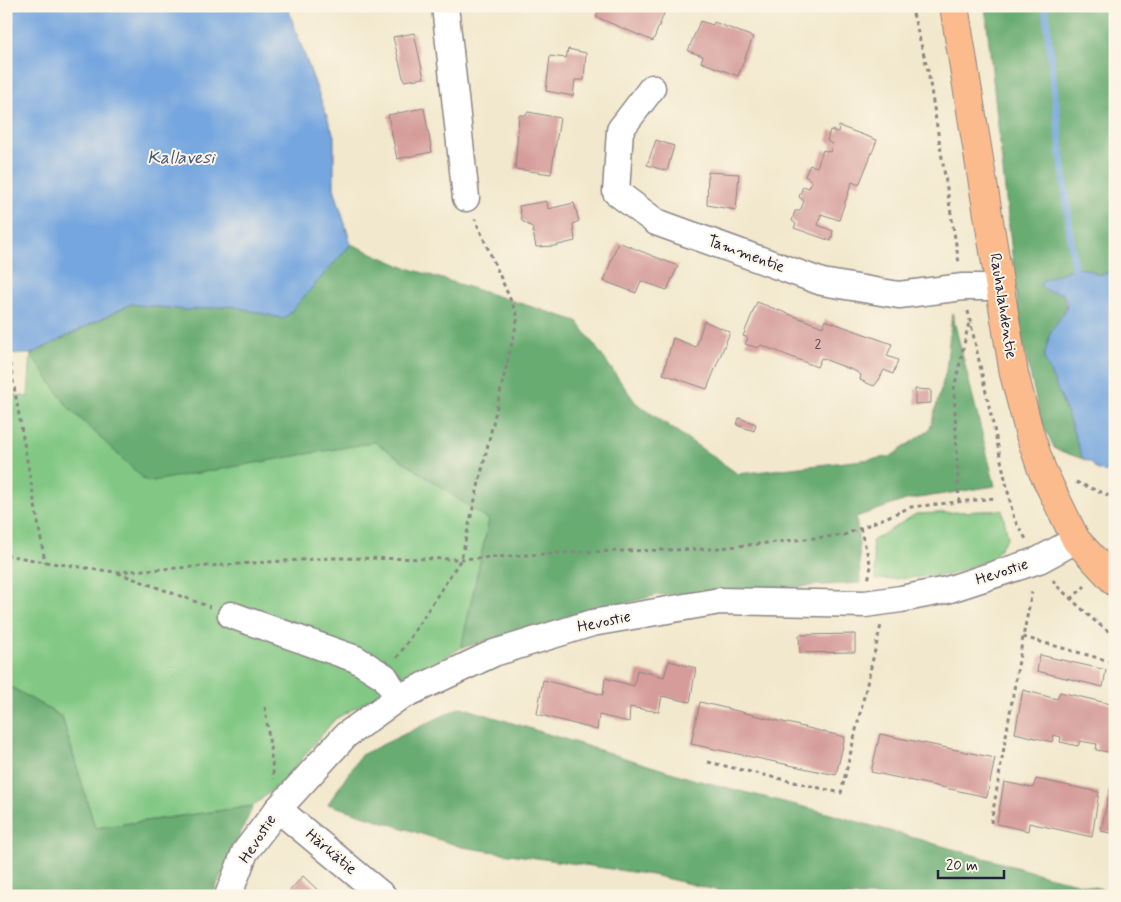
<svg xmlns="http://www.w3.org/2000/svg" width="1121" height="902" font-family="Mynerve,sans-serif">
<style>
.green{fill:#82c884;stroke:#527560}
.forest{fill:#69ac72;stroke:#466756}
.water{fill:#74a6df;stroke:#4b648d}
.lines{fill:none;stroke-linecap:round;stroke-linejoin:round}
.stream{stroke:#74a6df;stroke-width:7}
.building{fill:#d59c9a}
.minor-casing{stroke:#8a8584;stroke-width:29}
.major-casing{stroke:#8a8584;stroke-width:30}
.path{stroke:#8a8584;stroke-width:3;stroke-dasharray:4 4;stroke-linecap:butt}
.minor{stroke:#fff;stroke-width:26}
.major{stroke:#fbbb8d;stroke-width:28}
.labels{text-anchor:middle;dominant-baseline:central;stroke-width:4;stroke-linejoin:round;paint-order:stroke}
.number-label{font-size:14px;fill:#4f4053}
.street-label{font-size:16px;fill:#22223b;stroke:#fcf5e5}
.water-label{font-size:18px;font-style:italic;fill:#43577d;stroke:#fcf5e5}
</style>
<rect width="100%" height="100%" fill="#fcf5e5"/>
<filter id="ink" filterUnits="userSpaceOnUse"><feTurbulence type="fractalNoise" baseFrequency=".02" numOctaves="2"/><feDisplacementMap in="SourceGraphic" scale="10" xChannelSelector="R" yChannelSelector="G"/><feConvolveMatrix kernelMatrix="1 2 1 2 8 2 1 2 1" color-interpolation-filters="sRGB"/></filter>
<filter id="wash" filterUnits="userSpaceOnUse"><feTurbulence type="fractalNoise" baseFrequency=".0096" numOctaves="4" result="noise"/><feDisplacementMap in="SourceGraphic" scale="20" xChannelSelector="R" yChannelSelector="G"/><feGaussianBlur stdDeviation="1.12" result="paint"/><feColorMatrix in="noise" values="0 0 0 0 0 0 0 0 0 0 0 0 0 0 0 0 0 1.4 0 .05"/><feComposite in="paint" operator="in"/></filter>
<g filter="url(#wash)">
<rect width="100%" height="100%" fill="#f2e8cd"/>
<g class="green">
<path d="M 31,354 L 68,407 L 147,481 L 375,442 L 489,520 L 461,648 L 335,719 L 283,781 L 253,806 L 95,828 L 62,717 L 6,684 L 6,393 L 28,397 Z"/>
<path d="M 1002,510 L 1008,537 L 993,558 L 949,575 L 876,580 L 872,541 L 916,514 Z"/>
</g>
<g class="forest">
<path d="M 985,6 L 1111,6 L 1115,17 L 1115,271 L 1099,275 L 1086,269 L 1074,268 L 1042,281 L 1050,292 L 1062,293 C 1071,310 1059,319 1050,333 L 1061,397 L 1083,459 L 1055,449 L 1042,424 L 1021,336 Z"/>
<path d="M 351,244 L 404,267 L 577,321 L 636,403 L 738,474 L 890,457 L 930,429 L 946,371 L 952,313 L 995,486 L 906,500 L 856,517 L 859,544 L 860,583 L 657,595 L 461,648 L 489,520 L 375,442 L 147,482 L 68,407 L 31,354 L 131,304 L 187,310 L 232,306 L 284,319 Z"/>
<path d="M 6,684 L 62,717 L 95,828 L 253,806 L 212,896 L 6,896 Z"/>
<path d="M 461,707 L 696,780 L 820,811 L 1047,876 L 1115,892 L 1115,896 L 741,896 L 652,875 L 462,847 L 328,804 L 361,755 Z"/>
</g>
<g class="water">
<path d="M 6,6 L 287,6 L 334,136 L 334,188 L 351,244 L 284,319 L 232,306 L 187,310 L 131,304 L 31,354 L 6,354 Z"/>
<path d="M 1074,268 L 1086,269 L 1099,275 L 1115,271 L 1115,475 L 1096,469 L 1091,462 L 1083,459 L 1061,397 L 1044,358 L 1050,333 L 1066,309 L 1067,302 L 1062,293 L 1050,292 L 1040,287 L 1042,281 Z"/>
</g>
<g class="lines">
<path class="stream" d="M 1045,6 L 1074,268"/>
</g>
<g id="blocks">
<g class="building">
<path d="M 600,6 L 667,6 L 653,41 L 596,17 Z"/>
<path d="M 700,21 L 713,25 L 714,22 L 753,37 L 738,76 L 701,62 L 703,56 L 688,51 Z"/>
<path d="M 414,33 L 424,78 L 404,81 L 393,37 Z"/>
<path d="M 568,49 L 586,53 L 584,80 L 575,80 L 573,96 L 546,91 L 550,56 L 566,58 Z"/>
<path d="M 424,108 L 432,152 L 397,159 L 388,115 Z"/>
<path d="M 528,112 L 560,118 L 551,174 L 515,169 L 519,115 L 526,115 Z"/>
<path d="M 839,126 L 877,140 L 859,185 L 852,182 L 839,220 L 821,214 L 818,225 L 833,231 L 831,241 L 794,228 L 796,224 L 792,221 L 795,211 L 800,211 L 804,201 L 799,197 L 803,186 L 809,188 L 812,181 L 805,176 L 810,165 L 817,167 L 823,150 L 830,152 L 832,144 L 827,141 L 830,130 L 838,132 Z"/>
<path d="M 656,140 L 674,146 L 667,171 L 647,165 Z"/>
<path d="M 708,172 L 739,174 L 736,210 L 707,205 Z"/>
<path d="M 547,201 L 548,209 L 574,203 L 579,221 L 573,224 L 575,241 L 554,246 L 536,247 L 532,227 L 522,221 L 519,206 Z"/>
<path d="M 618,242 L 678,266 L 667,290 L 641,281 L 636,293 L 604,281 Z"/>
<path d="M 757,302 L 823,327 L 825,320 L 892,344 L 887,356 L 898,360 L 893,374 L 884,370 L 879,380 L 874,386 L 860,380 L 861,375 L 855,371 L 821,358 L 817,367 L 761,345 L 758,348 L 745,344 L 748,338 L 743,336 Z"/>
<path d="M 704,321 L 730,332 L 707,389 L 663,374 L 673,338 L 696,347 Z"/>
<path d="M 915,389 L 931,390 L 931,403 L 915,404 Z"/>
<path d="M 739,418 L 756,424 L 754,431 L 737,425 Z"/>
<path d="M 855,634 L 855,652 L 800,653 L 799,635 Z"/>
<path d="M 1040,655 L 1106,670 L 1103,687 L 1037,671 Z"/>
<path d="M 669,661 L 696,668 L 690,702 L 662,696 L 659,712 L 630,707 L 629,722 L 599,715 L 597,730 L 537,714 L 543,680 L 603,695 L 605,678 L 634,686 L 637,670 L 664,677 Z"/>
<path d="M 1023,690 L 1057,699 L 1060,692 L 1115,705 L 1115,719 L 1108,752 L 1096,750 L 1097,744 L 1080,741 L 1078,746 L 1060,742 L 1061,737 L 1054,735 L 1052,742 L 1015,733 Z"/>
<path d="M 700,702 L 845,737 L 836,775 L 691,744 Z"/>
<path d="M 880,734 L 995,758 L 987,797 L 871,772 Z"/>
<path d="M 1036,779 L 1099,792 L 1092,837 L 1029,823 L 1028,831 L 997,824 L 1004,782 L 1033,788 Z"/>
<path d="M 1111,785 L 1115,786 L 1115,834 L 1101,831 Z"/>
<path d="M 303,876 L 324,896 L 285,896 Z"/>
</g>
</g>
</g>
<g filter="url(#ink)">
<use href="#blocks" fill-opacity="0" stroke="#8a8584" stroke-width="1"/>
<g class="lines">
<defs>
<g id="minor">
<path d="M 445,6 L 466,198"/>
<path d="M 652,88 L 620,130 L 616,192 L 656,222 L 822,282 L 899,295 L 963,287 L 999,287"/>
<path d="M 231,615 L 356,659 L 385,677 L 398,698"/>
<path d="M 278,809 L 383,896"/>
<path d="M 228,896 L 245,852 L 278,809 L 346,735 L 398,698 L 494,653 L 592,623 L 720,601 L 865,604 L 901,599 L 947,590 L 1039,560 L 1076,540"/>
</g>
<path id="major" d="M 954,6 L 1014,374 L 1030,435 L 1042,470 L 1076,540 L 1115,582"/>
</defs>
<use href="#minor" class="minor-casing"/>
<use href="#major" class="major-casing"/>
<g class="path">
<path d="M 911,6 L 928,71 L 959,263"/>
<path d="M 968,311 L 1014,519 L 1026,539"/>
<path d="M 10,364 L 45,562"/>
<path d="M 1076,482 L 1115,498"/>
<path d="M 959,502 L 954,389 L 969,322"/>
<path d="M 860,528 L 871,566 L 868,581"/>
<path d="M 6,555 L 45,562 L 115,572 L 331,558 L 461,559 L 577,552 L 709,549 L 844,535 L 911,507 L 995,498"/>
<path d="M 118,573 L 210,607"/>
<path d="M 1053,580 L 1057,586 L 1096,622 L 1115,636"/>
<path d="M 1071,599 L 1085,586"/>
<path d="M 1023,637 L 1109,661"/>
<path d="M 397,658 L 461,559 L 518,317 L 475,219"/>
<path d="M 265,707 L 274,779"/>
<path d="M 708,762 L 841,793 L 881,625"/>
<path d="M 991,823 L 1023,637 L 1032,592"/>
</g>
<use href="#minor" class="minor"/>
<use href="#major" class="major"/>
</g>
</g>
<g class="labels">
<g class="number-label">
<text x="818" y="344">2</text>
</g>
<g class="street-label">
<text transform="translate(746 254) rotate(20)">Tammentie</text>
<text transform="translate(1003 306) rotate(81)">Rauhalahdentie</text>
<text transform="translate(1002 572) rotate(-18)">Hevostie</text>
<text transform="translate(604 622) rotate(-12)">Hevostie</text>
<text transform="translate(258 839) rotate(-57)">Hevostie</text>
<text transform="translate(331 852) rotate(40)">Härkätie</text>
</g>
<g class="water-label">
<text x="181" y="158">Kallavesi</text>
</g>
</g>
<rect width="1121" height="902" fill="none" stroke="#fcf5e5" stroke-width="25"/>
<path d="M938 870v8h66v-8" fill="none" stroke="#22223b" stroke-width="2.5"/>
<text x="946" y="870" font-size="15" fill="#22223b" stroke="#fcf5e5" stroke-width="4" paint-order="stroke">20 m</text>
</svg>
